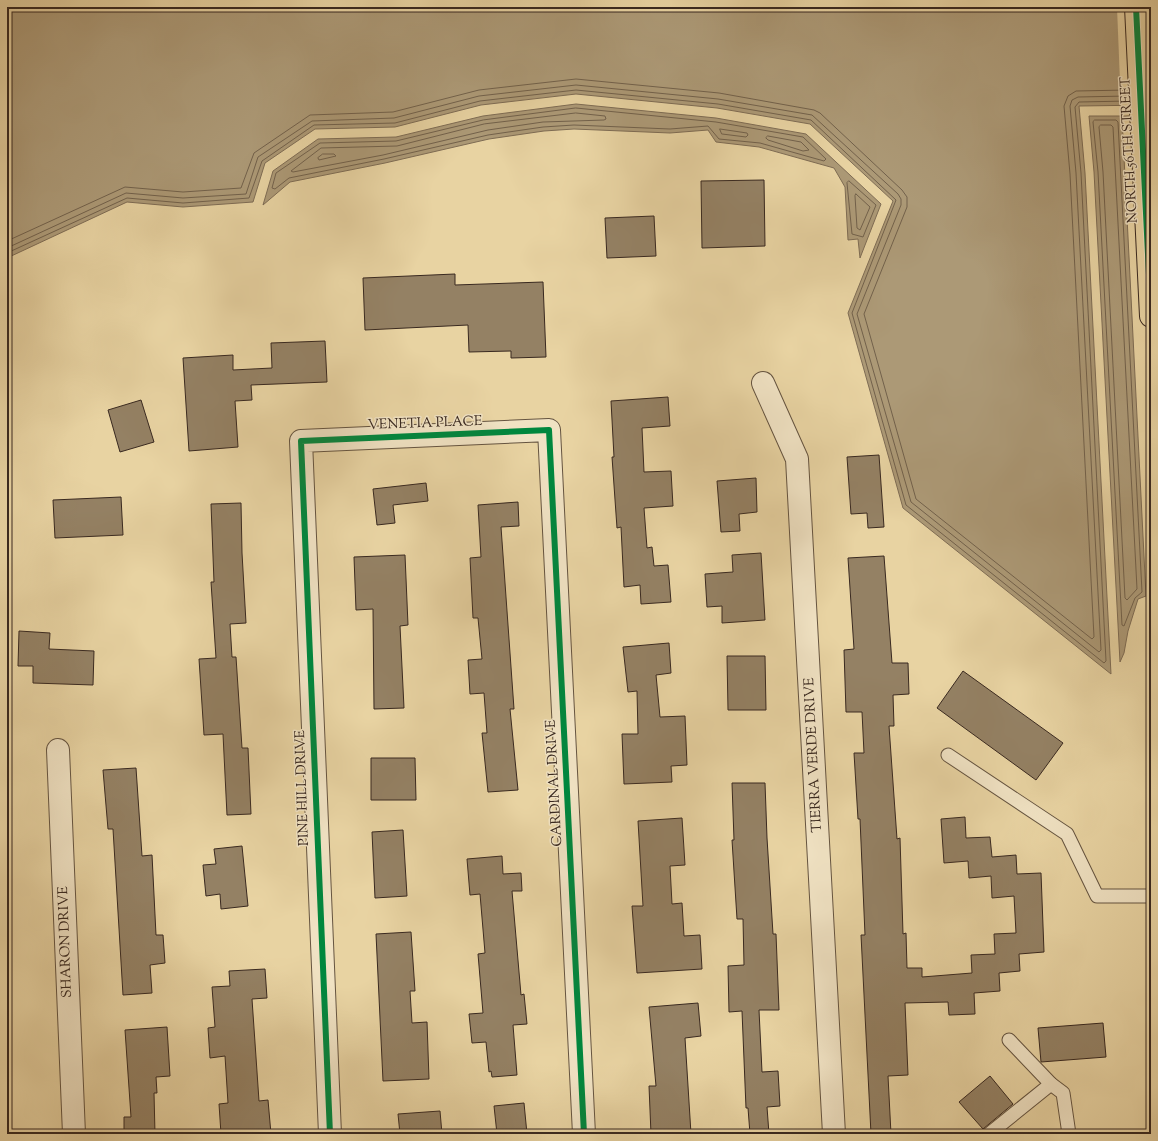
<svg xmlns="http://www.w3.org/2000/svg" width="1158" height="1141" font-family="'Sorts Mill Goudy',serif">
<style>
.water{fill:#ac9976;stroke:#7e6c54}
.pier{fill:#e8d3a2}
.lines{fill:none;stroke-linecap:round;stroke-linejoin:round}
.shore{stroke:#72614b;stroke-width:1}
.building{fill:#948164;stroke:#392920}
.service-casing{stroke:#655440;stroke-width:15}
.minor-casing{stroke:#655440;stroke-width:24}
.primary-casing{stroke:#392920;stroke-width:24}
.service{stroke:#f0e2c3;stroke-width:13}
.minor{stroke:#f0e2c3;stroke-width:22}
.primary{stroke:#e8d3a2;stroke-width:22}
.cycleway-casing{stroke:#f0e2c3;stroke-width:8}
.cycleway{stroke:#00873e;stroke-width:6}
.labels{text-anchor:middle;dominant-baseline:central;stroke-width:3;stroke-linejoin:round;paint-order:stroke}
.street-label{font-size:14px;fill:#392920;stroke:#f0e2c3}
</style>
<rect width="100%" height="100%" fill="#e8d3a2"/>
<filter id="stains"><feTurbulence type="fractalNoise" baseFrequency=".005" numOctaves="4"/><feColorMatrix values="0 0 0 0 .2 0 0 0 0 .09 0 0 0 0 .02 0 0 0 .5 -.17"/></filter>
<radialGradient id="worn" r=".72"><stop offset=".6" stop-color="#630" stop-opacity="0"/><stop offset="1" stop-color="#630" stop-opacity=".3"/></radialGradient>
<g class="water">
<path d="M 7,7 L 1151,7 L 1151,105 L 1079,106 L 1085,173 L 1111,674 L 903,508 L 848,313 L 893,201 L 810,124 L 717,108 L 576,94 L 481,105 L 395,127 L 315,129 L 265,163 L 253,202 L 183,207 L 127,202 L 7,258 Z"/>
<path d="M 576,104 L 716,118 L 806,134 L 881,204 L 860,258 L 858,239 L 848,240 L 845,187 L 834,168 L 759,147 L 716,142 L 708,130 L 670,133 L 574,129 L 544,131 L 489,139 L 385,163 L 290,182 L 263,205 L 273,171 L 318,139 L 396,137 L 483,116 Z"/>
<path d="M 1089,116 L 1129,116 L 1122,117 L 1146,596 L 1138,599 L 1128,631 L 1124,653 L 1120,662 L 1094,172 Z"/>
</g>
<path class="pier" d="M 1117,7 L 1150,7 L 1151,107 L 1121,107 Z"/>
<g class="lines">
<g class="shore">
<path d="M 576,108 L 716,122 L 803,137 L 826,159 L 824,161 L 760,143 L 719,139 L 708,126 L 670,129 L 574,125 L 543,127 L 488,135 L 384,159 L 289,178 L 275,189 L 272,188 L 276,173 L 320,143 L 396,141 L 483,120 Z"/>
<path d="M 576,113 L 605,116 L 606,119 L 604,120 L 543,122 L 488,130 L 383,155 L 293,172 L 291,171 L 321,148 L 397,146 L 484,124 Z"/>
<path d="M 1095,120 L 1116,120 L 1118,122 L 1142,592 L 1135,598 L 1124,626 L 1122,625 L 1098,172 L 1093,122 Z"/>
<path d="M 1101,125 L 1111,125 L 1113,127 L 1137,589 L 1127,600 L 1125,598 L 1103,172 L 1099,127 Z"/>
<path d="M 720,129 L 747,133 L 748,135 L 746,137 L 722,134 Z"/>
<path d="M 768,136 L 801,142 L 809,150 L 803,151 L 768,140 L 766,138 Z"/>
<path d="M 323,154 L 334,154 L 336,156 L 319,160 L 318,158 Z"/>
<path d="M 849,181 L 876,205 L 863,237 L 852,234 L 847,183 Z"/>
<path d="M 856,194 L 870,207 L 860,230 L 857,228 L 855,196 Z"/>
<path d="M 7,241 L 125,187 L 183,192 L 241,188 L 254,153 L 310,115 L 393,112 L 479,90 L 576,79 L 719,93 L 814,110 L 820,113 L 902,190 L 907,197 L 907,207 L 864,314 L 916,499 L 1092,639 L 1094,637 L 1070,174 L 1064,106 L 1068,96 L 1076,91 L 1128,90"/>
<path d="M 7,248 L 126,193 L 183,198 L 246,194 L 258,157 L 312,121 L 394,118 L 479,96 L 576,85 L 718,99 L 812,115 L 898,194 L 901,199 L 901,205 L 857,314 L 911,502 L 1099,652 L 1101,650 L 1076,173 L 1070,106 L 1072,100 L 1078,97 L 1128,96"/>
<path d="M 7,253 L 127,198 L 183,203 L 249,198 L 262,161 L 314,125 L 395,123 L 480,101 L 576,90 L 718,104 L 811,120 L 896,200 L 852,313 L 906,505 L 1104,663 L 1106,661 L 1081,173 L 1075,107 L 1079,102 L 1129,101"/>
</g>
</g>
<g class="building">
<path d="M 764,180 L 765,246 L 702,248 L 701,181 Z"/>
<path d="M 654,216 L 656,256 L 607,258 L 605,218 Z"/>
<path d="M 455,274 L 455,285 L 543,282 L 546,357 L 511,358 L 511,351 L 469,352 L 468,325 L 365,330 L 363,278 Z"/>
<path d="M 325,341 L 327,382 L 251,385 L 252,400 L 235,401 L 238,447 L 189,451 L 183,358 L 233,355 L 233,370 L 272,368 L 271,343 Z"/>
<path d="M 668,397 L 670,426 L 642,428 L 644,472 L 671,471 L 673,506 L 644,508 L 647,548 L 652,547 L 654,566 L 668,565 L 671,602 L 641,604 L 640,585 L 624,587 L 621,527 L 617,528 L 612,457 L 614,457 L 611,401 Z"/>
<path d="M 141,400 L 154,442 L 120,452 L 108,410 Z"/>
<path d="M 879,455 L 884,527 L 868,528 L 867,513 L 851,514 L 847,457 Z"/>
<path d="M 756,478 L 757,512 L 739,514 L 740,531 L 721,532 L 717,481 Z"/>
<path d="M 426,483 L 428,501 L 393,505 L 395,523 L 377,525 L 373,489 Z"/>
<path d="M 121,497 L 123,535 L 55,538 L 53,500 Z"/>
<path d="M 518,502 L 519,526 L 501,527 L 514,709 L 510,709 L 518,790 L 488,792 L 482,733 L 487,733 L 484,693 L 470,694 L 468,660 L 482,659 L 478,618 L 473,618 L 470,558 L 481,557 L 478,505 Z"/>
<path d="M 241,503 L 242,553 L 246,623 L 230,624 L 232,657 L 236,657 L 242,748 L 248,748 L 251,814 L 227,815 L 223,734 L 204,735 L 199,659 L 216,658 L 211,582 L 214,582 L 211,504 Z"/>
<path d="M 761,553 L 765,620 L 722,623 L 722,606 L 707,607 L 705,574 L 733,572 L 732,555 Z"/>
<path d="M 405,555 L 408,625 L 400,626 L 404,708 L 374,709 L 373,609 L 356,610 L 354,557 Z"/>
<path d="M 884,556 L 892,663 L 908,663 L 909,694 L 893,695 L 894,726 L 889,726 L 897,839 L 900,838 L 903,934 L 906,933 L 907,968 L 922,968 L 922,977 L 972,973 L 971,955 L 995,954 L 994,934 L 1016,933 L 1014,896 L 992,898 L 991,876 L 969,878 L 968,861 L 944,863 L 941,819 L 965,817 L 966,838 L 990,837 L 992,857 L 1016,855 L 1017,874 L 1041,873 L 1044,952 L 1019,954 L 1020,971 L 999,973 L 1000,991 L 974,993 L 975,1014 L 949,1015 L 948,1002 L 905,1003 L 908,1075 L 888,1076 L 891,1134 L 871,1134 L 861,935 L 865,935 L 860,819 L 858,819 L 854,753 L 864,753 L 862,712 L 846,712 L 844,650 L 854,649 L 848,558 Z"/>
<path d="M 19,631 L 50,633 L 49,649 L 94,651 L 93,685 L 33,683 L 33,666 L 18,666 Z"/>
<path d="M 669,643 L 671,673 L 656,675 L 660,717 L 685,716 L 687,765 L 671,766 L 672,782 L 624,784 L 622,734 L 638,734 L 637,691 L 628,692 L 623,647 Z"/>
<path d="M 727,656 L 765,656 L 766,710 L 728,710 Z"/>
<path d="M 963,671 L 1063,743 L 1036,780 L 937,708 Z"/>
<path d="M 371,758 L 415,758 L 416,800 L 371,800 Z"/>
<path d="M 136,768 L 142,856 L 152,855 L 156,935 L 163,935 L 165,963 L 150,965 L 152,993 L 123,995 L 113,829 L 108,829 L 103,770 Z"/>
<path d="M 732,783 L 765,783 L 767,838 L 773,934 L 776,934 L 779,1010 L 759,1010 L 762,1072 L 778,1071 L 780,1106 L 767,1107 L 769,1134 L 750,1134 L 748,1108 L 746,1108 L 742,1011 L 729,1012 L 728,966 L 744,965 L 743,919 L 737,919 L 732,840 L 734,840 Z"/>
<path d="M 682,818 L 685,865 L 670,866 L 672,904 L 682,903 L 684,936 L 700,935 L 702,969 L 637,973 L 632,906 L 643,906 L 638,821 Z"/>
<path d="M 403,830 L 407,896 L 375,898 L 372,832 Z"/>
<path d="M 242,846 L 248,906 L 221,909 L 220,894 L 206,896 L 203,865 L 216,864 L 214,849 Z"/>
<path d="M 502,856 L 503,874 L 521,873 L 522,891 L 512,891 L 521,995 L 524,994 L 527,1024 L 513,1025 L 517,1075 L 492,1077 L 491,1071 L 489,1072 L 486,1042 L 472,1043 L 469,1014 L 483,1013 L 478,954 L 485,953 L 480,894 L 470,895 L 467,859 Z"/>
<path d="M 411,932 L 415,991 L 410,991 L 412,1023 L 427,1022 L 429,1079 L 383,1081 L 376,934 Z"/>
<path d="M 265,969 L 267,998 L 252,999 L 259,1101 L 268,1100 L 271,1134 L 221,1134 L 219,1104 L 228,1103 L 225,1056 L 210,1058 L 208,1028 L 215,1027 L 212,987 L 230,986 L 229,971 Z"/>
<path d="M 698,1003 L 701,1036 L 685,1038 L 691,1134 L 651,1134 L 649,1086 L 656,1086 L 649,1007 Z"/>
<path d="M 1103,1023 L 1106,1057 L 1041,1062 L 1038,1028 Z"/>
<path d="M 167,1027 L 170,1076 L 156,1077 L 157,1093 L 154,1093 L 155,1134 L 124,1134 L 124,1117 L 131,1117 L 125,1030 Z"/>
<path d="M 990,1076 L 1013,1104 L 983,1129 L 959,1102 Z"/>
<path d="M 524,1103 L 527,1134 L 497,1134 L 494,1106 Z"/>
<path d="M 440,1111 L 442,1134 L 400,1134 L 398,1114 Z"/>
</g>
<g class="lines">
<defs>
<g id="service">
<path d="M 948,755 L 1067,834 L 1097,896 L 1151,896"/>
<path d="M 1009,1040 L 1051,1084 L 1063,1093 L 1069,1134"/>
<path d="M 989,1134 L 1051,1084"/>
</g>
<g id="minor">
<path d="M 763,383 L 797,459 L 834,1134"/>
<path d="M 58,750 L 74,1134"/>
<path d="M 330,1134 L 301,441 L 549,430 L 584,1134"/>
</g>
<path id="primary" d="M 1136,7 L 1151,316"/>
</defs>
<use href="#service" class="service-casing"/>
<use href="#minor" class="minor-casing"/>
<use href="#primary" class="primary-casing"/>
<use href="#service" class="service"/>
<use href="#minor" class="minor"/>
<use href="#primary" class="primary"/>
<defs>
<g id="cycleway">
<path d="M 1136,7 L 1151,316"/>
<path d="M 330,1134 L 301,441 L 549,430 L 584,1134"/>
</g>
</defs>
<use href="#cycleway" class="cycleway-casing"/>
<use href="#cycleway" class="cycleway"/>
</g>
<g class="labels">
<g class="street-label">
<text transform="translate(1130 150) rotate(-93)">NORTH 56TH STREET</text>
<text transform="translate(425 424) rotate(-2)">VENETIA PLACE</text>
<text transform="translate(814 755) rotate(-93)">TIERRA VERDE DRIVE</text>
<text transform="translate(555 783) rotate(-93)">CARDINAL DRIVE</text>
<text transform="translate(303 788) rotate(-92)">PINE HILL DRIVE</text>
<text transform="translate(66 942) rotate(-92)">SHARON DRIVE</text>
</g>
</g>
<rect width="1158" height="1141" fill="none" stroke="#e8d3a2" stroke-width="24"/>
<rect x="8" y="8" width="1142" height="1125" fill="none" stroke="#392920" stroke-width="2"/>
<rect x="12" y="12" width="1134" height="1117" fill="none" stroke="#392920"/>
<rect width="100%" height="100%" filter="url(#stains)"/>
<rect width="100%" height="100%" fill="url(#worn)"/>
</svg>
